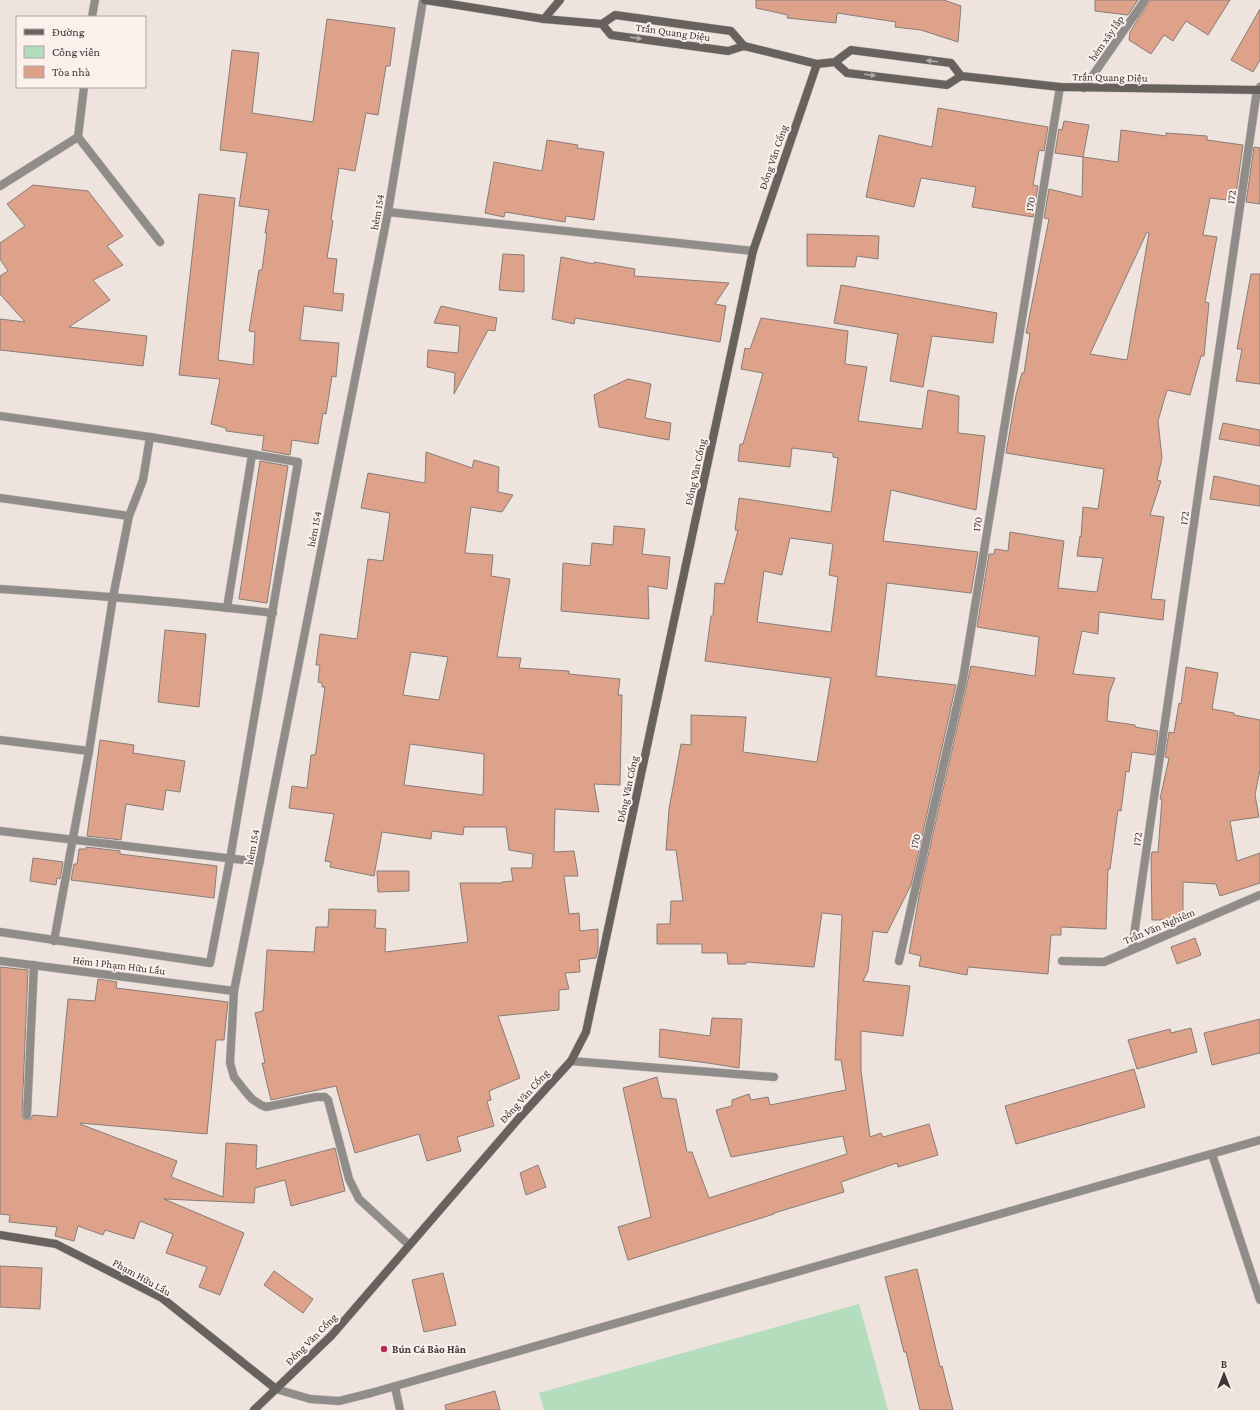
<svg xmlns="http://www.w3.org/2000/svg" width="1260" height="1410" font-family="'Crimson Pro',serif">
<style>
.green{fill:#b3ddbd}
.building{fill:#dea28a;stroke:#877d78;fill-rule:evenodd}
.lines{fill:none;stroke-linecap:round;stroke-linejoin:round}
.lane-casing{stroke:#cac1bb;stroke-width:9}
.street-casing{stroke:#cac1bb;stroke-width:9}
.secondary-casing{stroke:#cac1bb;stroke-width:9}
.lane{stroke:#908c89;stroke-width:8}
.street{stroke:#908c89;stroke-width:8}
.secondary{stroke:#67625e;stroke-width:8}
.oneway{fill:#b1a9a4}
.poi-dot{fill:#b72958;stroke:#fbf0eb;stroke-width:1.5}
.labels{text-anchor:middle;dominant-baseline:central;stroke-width:4;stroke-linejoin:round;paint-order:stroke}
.street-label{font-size:11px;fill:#3b3735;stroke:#fbf0eb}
.poi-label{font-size:11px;font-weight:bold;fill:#3b3735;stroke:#fbf0eb;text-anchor:start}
</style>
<rect width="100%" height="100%" fill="#eee3dd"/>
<path class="green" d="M 859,1304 L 888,1410 L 544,1410 L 539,1393 Z"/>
<g class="building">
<path d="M 756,0 L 944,0 L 961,6 L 958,42 L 921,30 L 895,27 L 896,22 L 837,13 L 836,23 L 787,18 L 788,15 L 756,8 Z"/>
<path d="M 1095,0 L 1138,0 L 1128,15 L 1095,11 Z"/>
<path d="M 1150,0 L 1230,0 L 1208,35 L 1186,21 L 1173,41 L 1164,35 L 1151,54 L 1129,40 L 1130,32 Z"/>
<path d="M 1260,9 L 1260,60 L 1253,72 L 1231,60 Z"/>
<path d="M 327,19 L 395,28 L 390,66 L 386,66 L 378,115 L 366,113 L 355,171 L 339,168 L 331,220 L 333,221 L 327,258 L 337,259 L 333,293 L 344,294 L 342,311 L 304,306 L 300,340 L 339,343 L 336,377 L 332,376 L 326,414 L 323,413 L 318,444 L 292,440 L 290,455 L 262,450 L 264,436 L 226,431 L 226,428 L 211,424 L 220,379 L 179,375 L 199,194 L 235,198 L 218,360 L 253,365 L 255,332 L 249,331 L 259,270 L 262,270 L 267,233 L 265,233 L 269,210 L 239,206 L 247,153 L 220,150 L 232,50 L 259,53 L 252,113 L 313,122 Z"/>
<path d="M 938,108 L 1048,127 L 1044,151 L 1039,150 L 1033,185 L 1038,186 L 1033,217 L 972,207 L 976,187 L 921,178 L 914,207 L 866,197 L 879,135 L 932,147 Z"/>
<path d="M 1064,121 L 1089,125 L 1083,157 L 1055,153 L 1059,129 L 1062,130 Z"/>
<path d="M 1121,130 L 1166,136 L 1166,133 L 1207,136 L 1207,140 L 1243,145 L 1235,201 L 1210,198 L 1203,235 L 1217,237 L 1205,302 L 1209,303 L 1204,356 L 1201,356 L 1190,395 L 1167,390 L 1158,421 L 1162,458 L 1157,480 L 1161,481 L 1150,515 L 1164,517 L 1151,599 L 1165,600 L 1163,620 L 1099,612 L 1098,634 L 1082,631 L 1073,674 L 1115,678 L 1109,694 L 1107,721 L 1135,725 L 1135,727 L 1158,731 L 1155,755 L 1132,752 L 1129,772 L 1126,771 L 1121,811 L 1118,810 L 1110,869 L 1108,869 L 1106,929 L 1061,927 L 1061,935 L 1051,935 L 1048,974 L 968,967 L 967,975 L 919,966 L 921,956 L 909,953 L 920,891 L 971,666 L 1035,676 L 1039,637 L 977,627 L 989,554 L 994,554 L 995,549 L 1008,551 L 1010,532 L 1064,541 L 1058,588 L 1097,592 L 1103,558 L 1077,556 L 1080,536 L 1081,537 L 1083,507 L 1098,509 L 1104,469 L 1006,453 L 1016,395 L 1022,373 L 1024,373 L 1030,334 L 1026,333 L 1049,219 L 1044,218 L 1049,189 L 1082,197 L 1083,157 L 1118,162 ZM 1147,232 L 1149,233 L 1127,360 L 1090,354 Z"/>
<path d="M 547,140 L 578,145 L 577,148 L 604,152 L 594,220 L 566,216 L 565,222 L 505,212 L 504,217 L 485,213 L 494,162 L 542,171 Z"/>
<path d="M 1254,147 L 1260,148 L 1260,204 L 1246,202 Z"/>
<path d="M 33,185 L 88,191 L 123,236 L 107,246 L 123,265 L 93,280 L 110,300 L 69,327 L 147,336 L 143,366 L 0,350 L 0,319 L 25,322 L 0,294 L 0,276 L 8,271 L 0,259 L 0,243 L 25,226 L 7,204 Z"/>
<path d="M 807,234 L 879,236 L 878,259 L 857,256 L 855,267 L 807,266 Z"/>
<path d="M 503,254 L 524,255 L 524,292 L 499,290 Z"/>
<path d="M 561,257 L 594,264 L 594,262 L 635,269 L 634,276 L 729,283 L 715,304 L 726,306 L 720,342 L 575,318 L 574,324 L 552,319 Z"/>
<path d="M 1251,274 L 1260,274 L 1260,384 L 1236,381 L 1242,349 L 1237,349 Z"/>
<path d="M 841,285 L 997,313 L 993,343 L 932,336 L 923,387 L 890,381 L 898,334 L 834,323 Z"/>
<path d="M 441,306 L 497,318 L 495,331 L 488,330 L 454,394 L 455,373 L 427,367 L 428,350 L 458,353 L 460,326 L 434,323 Z"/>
<path d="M 761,318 L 848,331 L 845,364 L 867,367 L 858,421 L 922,429 L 928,390 L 959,396 L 958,433 L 985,436 L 976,510 L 891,490 L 883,541 L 978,552 L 971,593 L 887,583 L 876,676 L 956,685 L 911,885 L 887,933 L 873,931 L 868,971 L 863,981 L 910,986 L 903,1036 L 861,1031 L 861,1071 L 870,1137 L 881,1133 L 883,1137 L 929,1124 L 938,1155 L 898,1167 L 897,1163 L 841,1182 L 844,1192 L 774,1213 L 774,1214 L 628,1260 L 618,1227 L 651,1217 L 623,1088 L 657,1077 L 662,1098 L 676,1099 L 687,1152 L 692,1152 L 709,1198 L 847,1154 L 843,1136 L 731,1157 L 716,1110 L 732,1106 L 732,1100 L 749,1094 L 751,1100 L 768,1097 L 770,1105 L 846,1090 L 841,1060 L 835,1060 L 842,915 L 822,913 L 814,967 L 746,962 L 746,964 L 728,964 L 727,953 L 702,953 L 702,944 L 657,944 L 657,924 L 670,924 L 671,901 L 683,901 L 676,850 L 666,850 L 669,809 L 681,744 L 691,745 L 691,715 L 746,717 L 743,752 L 817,762 L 831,678 L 705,661 L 711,616 L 713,616 L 715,583 L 724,584 L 738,530 L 735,530 L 739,498 L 831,512 L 838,458 L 833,457 L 833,453 L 792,448 L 790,467 L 738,461 L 740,444 L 743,444 L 763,373 L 741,369 L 745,348 L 750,349 ZM 790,538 L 833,544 L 829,575 L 838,577 L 831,632 L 757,622 L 764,571 L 782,575 Z"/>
<path d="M 628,379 L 651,384 L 645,418 L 671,423 L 669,440 L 599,427 L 594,395 Z"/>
<path d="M 1223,423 L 1260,430 L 1260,446 L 1219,439 Z"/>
<path d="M 426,452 L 472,468 L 474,460 L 499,467 L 498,492 L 513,495 L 502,512 L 471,507 L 465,553 L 493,555 L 491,576 L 510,579 L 497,657 L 521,658 L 519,668 L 569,671 L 569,674 L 620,679 L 618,695 L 622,695 L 620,785 L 594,784 L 599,812 L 555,809 L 554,852 L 574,851 L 578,876 L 564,876 L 569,914 L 579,913 L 580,931 L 598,929 L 598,950 L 596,958 L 579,960 L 580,972 L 565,973 L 569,989 L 559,990 L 559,1010 L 498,1016 L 520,1078 L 489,1091 L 491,1100 L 487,1101 L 494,1126 L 457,1137 L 461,1151 L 427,1161 L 419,1134 L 355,1153 L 336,1086 L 271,1100 L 262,1063 L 265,1063 L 255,1013 L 263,1011 L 267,950 L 314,952 L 316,927 L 328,927 L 329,909 L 376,910 L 375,928 L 386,929 L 385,952 L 468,942 L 460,883 L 502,883 L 502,882 L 513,881 L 511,868 L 532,868 L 533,854 L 509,850 L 506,827 L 464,827 L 463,835 L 432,831 L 431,839 L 382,832 L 374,876 L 330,867 L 331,862 L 325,861 L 334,814 L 289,808 L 292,786 L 307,788 L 311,755 L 315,755 L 316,751 L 325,687 L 322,687 L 322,683 L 318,682 L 320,665 L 316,665 L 320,634 L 357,639 L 368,559 L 383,561 L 390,513 L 361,508 L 368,473 L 425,483 ZM 411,652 L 448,657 L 439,700 L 403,695 ZM 410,744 L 484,754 L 483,795 L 404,785 Z"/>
<path d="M 260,461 L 288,466 L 267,603 L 239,599 Z"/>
<path d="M 1214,476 L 1260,486 L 1260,506 L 1210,499 Z"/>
<path d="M 614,526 L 645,529 L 642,554 L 670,557 L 667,589 L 648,586 L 649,619 L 561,611 L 563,563 L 590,566 L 592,543 L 613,545 Z"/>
<path d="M 165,630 L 206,634 L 199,707 L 158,702 Z"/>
<path d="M 1186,667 L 1218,673 L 1212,709 L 1234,713 L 1234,715 L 1260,720 L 1260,770 L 1255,795 L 1259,817 L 1230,821 L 1237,861 L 1260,853 L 1260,883 L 1220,896 L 1216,884 L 1183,882 L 1183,920 L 1152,920 L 1151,857 L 1152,852 L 1158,852 L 1162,799 L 1160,799 L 1169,758 L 1165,757 L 1169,732 L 1174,733 L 1179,703 L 1181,704 Z"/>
<path d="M 100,740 L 134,745 L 133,753 L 185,761 L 180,792 L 166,790 L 163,810 L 126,804 L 121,840 L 87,836 Z"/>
<path d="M 86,847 L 120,851 L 120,854 L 217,866 L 214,898 L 71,880 L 74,864 L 77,864 L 79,849 L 86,849 Z"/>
<path d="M 33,858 L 63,862 L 60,879 L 57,878 L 56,885 L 30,881 Z"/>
<path d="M 377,871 L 409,871 L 409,891 L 378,892 Z"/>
<path d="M 1195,938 L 1201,955 L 1177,964 L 1171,947 Z"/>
<path d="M 0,967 L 28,970 L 22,1115 L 24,1119 L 30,1120 L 33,1115 L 57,1117 L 68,999 L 95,1001 L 98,979 L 117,982 L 116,988 L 228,1002 L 224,1040 L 216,1040 L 207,1134 L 80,1123 L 80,1124 L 177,1161 L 171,1177 L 223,1197 L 226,1143 L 257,1145 L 256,1169 L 335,1148 L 345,1191 L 291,1206 L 285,1180 L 255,1188 L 254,1203 L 164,1199 L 244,1233 L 220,1295 L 199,1287 L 207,1267 L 166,1253 L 173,1234 L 140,1221 L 134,1239 L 105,1230 L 103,1235 L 78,1226 L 74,1241 L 55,1236 L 57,1227 L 9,1222 L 10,1215 L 0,1214 Z"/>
<path d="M 712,1018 L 742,1019 L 739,1068 L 708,1063 L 659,1057 L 660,1029 L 710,1036 Z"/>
<path d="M 1260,1019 L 1260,1053 L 1212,1065 L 1204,1033 Z"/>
<path d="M 1191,1028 L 1197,1052 L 1137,1069 L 1128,1040 L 1170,1029 L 1171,1033 Z"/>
<path d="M 1134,1069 L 1145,1107 L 1016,1144 L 1005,1106 Z"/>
<path d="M 538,1165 L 546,1187 L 526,1195 L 520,1173 Z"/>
<path d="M 0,1266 L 42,1268 L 40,1309 L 0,1307 Z"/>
<path d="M 917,1269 L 940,1367 L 942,1366 L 953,1410 L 920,1410 L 906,1352 L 904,1352 L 885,1277 Z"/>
<path d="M 274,1271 L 313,1299 L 303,1313 L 264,1285 Z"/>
<path d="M 443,1273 L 456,1325 L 424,1332 L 412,1280 Z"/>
<path d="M 495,1391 L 500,1410 L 446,1410 L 445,1405 Z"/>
</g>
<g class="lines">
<defs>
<g id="lane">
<path d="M 92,17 L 95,0"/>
<path d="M 78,137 L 160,242"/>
<path d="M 0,186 L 78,137 L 84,87"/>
<path d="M 0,416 L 150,437 L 298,462 L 230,859 L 210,963 L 0,932"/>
<path d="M 0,498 L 129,516 L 113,597 L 89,751 L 54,941"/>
<path d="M 129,516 L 143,480 L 150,437"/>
<path d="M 0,589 C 91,595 182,602 273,613"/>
<path d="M 227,608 L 252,455"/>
<path d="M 0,740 L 89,751"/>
<path d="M 0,831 L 260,862"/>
<path d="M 27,1115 L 34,965"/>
<path d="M 1212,1154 L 1260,1300"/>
<path d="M 395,1387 L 400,1410"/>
<path d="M 276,1389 L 310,1399 L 339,1401 L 371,1393 L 1260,1140"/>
</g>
<g id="street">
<path d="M 1084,88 L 1145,0"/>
<path d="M 388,212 L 753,251"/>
<path d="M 1132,949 L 1257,90 L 1260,87"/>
<path d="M 0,961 L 234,991"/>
<path d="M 899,961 L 963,679 L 1060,87"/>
<path d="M 1062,961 L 1104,962 L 1260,895"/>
<path d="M 571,1061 L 774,1077"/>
<path d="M 409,1245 L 359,1199 L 349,1179 L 328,1100 L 325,1097 L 316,1097 L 266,1107 L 261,1105 L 252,1099 L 245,1091 L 234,1077 L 230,1063 L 234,991 L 388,212 L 423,0"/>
</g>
<g id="secondary">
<path d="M 425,0 L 544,19 L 602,24 L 615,15 L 731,31 L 744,46 L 728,51 L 611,35 L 602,24"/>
<path d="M 544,19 L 560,0"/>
<path d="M 744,46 L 817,64 L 835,62 L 851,50 L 951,63 L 961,76 L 947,85 L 847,73 L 835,62"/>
<path d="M 961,76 L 1060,87 L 1260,90"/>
<path d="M 0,1235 L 56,1244 L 162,1298 L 276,1389"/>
<path d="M 254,1410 L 332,1335 L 520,1117 L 571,1061 L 586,1032 L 753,251 L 817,64"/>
</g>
</defs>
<use href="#lane" class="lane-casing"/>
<use href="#street" class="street-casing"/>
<use href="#secondary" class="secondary-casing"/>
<use href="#lane" class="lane"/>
<use href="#street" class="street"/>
<use href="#secondary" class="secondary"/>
</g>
<defs><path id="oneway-solid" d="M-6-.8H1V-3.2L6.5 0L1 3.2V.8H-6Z"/></defs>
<g class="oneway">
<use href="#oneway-solid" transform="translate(636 38) rotate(8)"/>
<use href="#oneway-solid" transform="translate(932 61) rotate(-173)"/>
<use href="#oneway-solid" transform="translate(870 75) rotate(7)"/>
</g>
<circle class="poi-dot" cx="384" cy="1349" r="4"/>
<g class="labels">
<g class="street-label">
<text transform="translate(673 32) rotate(8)">Trần Quang Diệu</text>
<text transform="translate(1106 38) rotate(-55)">hẻm xây lắp</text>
<text transform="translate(1110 77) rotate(1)">Trần Quang Diệu</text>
<text transform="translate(773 157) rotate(-71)">Đồng Văn Cống</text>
<text transform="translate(1231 197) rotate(-82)">172</text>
<text transform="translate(1030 204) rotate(-81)">170</text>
<text transform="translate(377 212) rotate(-80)">hẻm 154</text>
<text transform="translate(695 472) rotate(-78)">Đồng Văn Cống</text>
<text transform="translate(1184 518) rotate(-82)">172</text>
<text transform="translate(977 524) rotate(-81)">170</text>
<text transform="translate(314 529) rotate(-79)">hẻm 154</text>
<text transform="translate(627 789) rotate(-78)">Đồng Văn Cống</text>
<text transform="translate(1137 839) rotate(-82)">172</text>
<text transform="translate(915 841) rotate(-77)">170</text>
<text transform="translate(252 847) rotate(-79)">hẻm 154</text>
<text transform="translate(1159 926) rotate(-23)">Trần Văn Nghiêm</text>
<text transform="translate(119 965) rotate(7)">Hẻm 1 Phạm Hữu Lầu</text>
<text transform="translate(524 1096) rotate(-48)">Đồng Văn Cống</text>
<text transform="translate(142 1277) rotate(29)">Phạm Hữu Lầu</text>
<text transform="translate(311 1339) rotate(-45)">Đồng Văn Cống</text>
</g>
<g class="poi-label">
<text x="392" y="1349">Bún Cá Bảo Hân</text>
</g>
</g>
<rect x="16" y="16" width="130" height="72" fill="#fbf0eb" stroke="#aea6a2"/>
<rect x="24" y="29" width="20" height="6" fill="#67625e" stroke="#aea6a2"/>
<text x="52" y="36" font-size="12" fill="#3b3735">Đường</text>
<rect x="24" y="46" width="20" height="12" fill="#b3ddbd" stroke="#aea6a2"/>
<text x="52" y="56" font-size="12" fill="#3b3735">Công viên</text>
<rect x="24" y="66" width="20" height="12" fill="#dea28a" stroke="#aea6a2"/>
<text x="52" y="76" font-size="12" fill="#3b3735">Tòa nhà</text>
<g transform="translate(1224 1374)" stroke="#fbf0eb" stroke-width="3" paint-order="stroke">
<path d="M0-3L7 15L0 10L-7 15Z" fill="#3b3735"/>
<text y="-6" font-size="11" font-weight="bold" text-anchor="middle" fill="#3b3735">B</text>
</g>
</svg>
